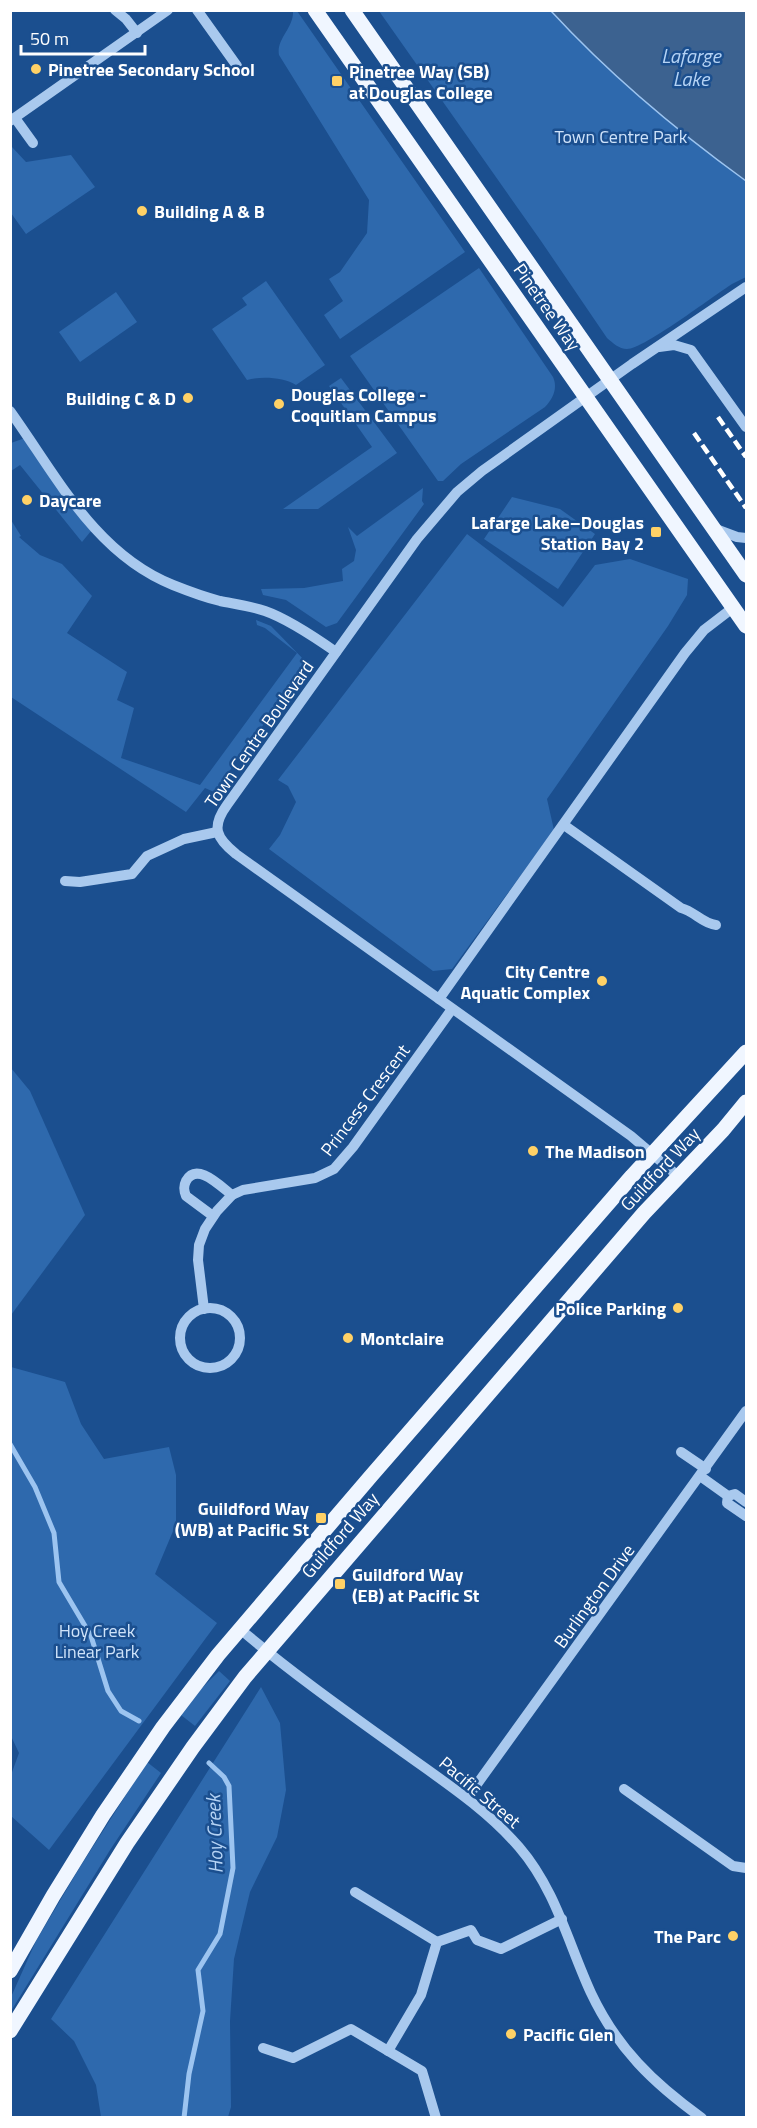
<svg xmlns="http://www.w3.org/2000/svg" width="757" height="2128" font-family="'Titillium Web',sans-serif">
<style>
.green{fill:#2e69ad}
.water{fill:#3c6290;stroke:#9cc4f0;stroke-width:1.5}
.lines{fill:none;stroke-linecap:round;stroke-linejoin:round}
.stream{stroke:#9cc4f0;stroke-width:5}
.minor{stroke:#a9c9ee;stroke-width:10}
.major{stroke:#f0f6ff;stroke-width:15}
.rail{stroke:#fff;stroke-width:4.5;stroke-dasharray:10 4.5;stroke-linecap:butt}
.poi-dot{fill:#ffd166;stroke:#1b4f8f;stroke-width:2}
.labels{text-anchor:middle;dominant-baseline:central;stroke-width:5;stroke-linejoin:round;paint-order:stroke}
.poi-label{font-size:18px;font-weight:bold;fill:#fff;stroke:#1b4f8f;text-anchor:start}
.park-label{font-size:18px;fill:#cfe3fa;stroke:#1b4f8f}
.street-label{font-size:18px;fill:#fff;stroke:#1b4f8f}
.water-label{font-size:20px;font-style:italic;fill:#b5d3f5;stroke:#1b4f8f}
</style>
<rect width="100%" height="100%" fill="#1b4f8f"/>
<g class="green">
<path d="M 293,11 L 297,11 L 465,252 L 340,339 L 324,315 L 343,301 L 329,279 L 340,272 L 367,233 L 369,200 L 279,55 C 276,39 294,28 293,11 Z"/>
<path d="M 379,11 L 746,11 L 746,277 L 732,284 C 713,296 644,349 627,349 C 619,349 613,343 607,338 L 541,241 Z"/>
<path d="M 11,146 L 26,162 L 71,155 L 95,187 L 26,234 L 11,213 Z"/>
<path d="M 479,268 L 553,377 C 558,388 553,399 545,407 L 461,464 L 443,481 L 438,481 L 350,356 Z"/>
<path d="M 266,281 L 325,365 L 296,385 C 284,377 260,376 247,380 L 212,329 L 247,305 L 242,298 Z"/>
<path d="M 116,292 L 137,322 L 80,362 L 59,332 Z"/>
<path d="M 341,378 L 397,453 L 318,509 L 283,509 L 372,447 L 329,386 Z"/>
<path d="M 25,438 L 91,531 L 82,542 L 20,465 L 11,471 L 11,443 Z"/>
<path d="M 423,488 L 422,501 L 424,504 L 337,623 L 326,627 L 286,600 L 263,595 L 261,589 L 304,588 L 343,581 L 342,569 L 354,561 L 356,550 L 348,527 L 357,536 Z"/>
<path d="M 512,497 L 560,509 L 595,534 L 558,589 L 484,539 Z"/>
<path d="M 11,520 L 21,536 L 19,537 L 40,555 L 62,564 L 92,596 L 67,633 L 127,672 L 117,700 L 134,708 L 121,758 L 200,785 L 297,653 L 265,628 L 257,625 L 256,620 L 271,626 L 308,664 L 214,792 L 205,788 L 186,812 L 11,697 Z"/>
<path d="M 467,534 L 563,607 L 595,565 L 630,559 L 688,579 L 687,595 L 668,626 L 547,799 L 554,830 L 452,969 L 433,971 L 269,849 L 280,835 L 296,802 L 288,786 L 278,780 Z"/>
<path d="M 11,1068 L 30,1091 L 85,1215 L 11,1315 Z"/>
<path d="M 11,1367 L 65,1382 L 81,1424 L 104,1459 L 169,1447 L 176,1475 L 176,1524 L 155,1574 L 217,1623 L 49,1850 L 11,1816 L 11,1775 L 19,1753 L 10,1734 Z"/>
<path d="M 219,1671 L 230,1681 L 195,1726 L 181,1715 L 200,1690 Z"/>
<path d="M 261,1687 L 280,1723 L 286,1790 L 277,1837 L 250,1892 L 234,1959 L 230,2021 L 231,2107 L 228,2117 L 101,2117 L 96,2085 L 74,2041 L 51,2019 Z"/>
<path d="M 147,1762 L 161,1773 L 110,1850 L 11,2011 L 11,1997 L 36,1941 L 80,1867 Z"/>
</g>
<path class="water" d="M 551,11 L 746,11 L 746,181 C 677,131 610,75 551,11 Z"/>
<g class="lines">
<g class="stream">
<path d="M 10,1444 L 35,1487 L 54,1533 L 59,1582 L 91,1636 L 108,1691 L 121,1711 L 139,1721"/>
<path d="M 184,2118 L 189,2074 L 203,2011 L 198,1970 L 220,1934 L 233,1868 L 229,1786 L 224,1777 L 209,1763"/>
</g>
<g class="minor">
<path d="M 115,10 L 126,19 L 137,33"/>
<path d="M 197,10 L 237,66"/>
<path d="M 15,118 L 33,143"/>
<path d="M 10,121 L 168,10"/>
<path d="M 659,347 L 674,345 L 691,350 L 746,427"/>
<path d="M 10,411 C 56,475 95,554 173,585 C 188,591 204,597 220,601 C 235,604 251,606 265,611 C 288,619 316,638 336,652"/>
<path d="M 713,528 L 737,537 L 746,538"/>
<path d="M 564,825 L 681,908 C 694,911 703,924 716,925"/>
<path d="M 65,881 L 80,882 L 132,874 L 147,856 L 184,839 L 217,832"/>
<path d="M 439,999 L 685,653 L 704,630 L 734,607"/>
<path d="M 678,1176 L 631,1136 L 236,854 C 216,838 211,827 227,805 L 417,539 L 457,492 L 482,471 L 632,364 L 746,287"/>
<path d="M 213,1216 L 186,1196 C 184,1191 183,1187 186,1181 C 197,1161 221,1187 232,1195"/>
<circle cx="210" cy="1338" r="30"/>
<path d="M 204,1309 L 198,1260 L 199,1245 L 205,1229 L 217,1211 L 232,1195 L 243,1190 L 315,1178 L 334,1169 L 353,1147 L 452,1009"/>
<path d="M 681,1452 L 706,1469"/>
<path d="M 700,1476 L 728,1496 L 735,1494 L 746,1502"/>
<path d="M 728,1496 L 727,1503 L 746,1516"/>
<path d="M 240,1629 C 293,1674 350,1714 407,1755 C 446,1783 487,1810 519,1847 C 556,1890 568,1943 591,1993 C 617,2048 653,2083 702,2118"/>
<path d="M 624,1789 L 733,1866 L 746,1868"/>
<path d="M 467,1798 L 746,1411"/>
<path d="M 355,1892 L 437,1942 L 421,1995 L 388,2051"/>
<path d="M 437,1942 L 471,1930 L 477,1940 L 501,1949 L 562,1919"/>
<path d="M 263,2048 L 293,2058 L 351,2029 L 422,2071 L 436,2118"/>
</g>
<g class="major">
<path d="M 315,10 L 746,626"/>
<path d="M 352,10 L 746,575"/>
<path d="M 10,1971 L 53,1896 L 103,1815 L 163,1727 L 218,1655 L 371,1476 L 632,1176 L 746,1052"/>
<path d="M 10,2031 L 127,1843 L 193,1747 L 245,1677 L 644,1213 L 723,1130 L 746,1102"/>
</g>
<g class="rail">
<path d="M 718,417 L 746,457"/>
<path d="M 694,433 L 746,508"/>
</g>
</g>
<g class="poi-dot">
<circle cx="36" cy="69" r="6"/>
<rect x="331" y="75" width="12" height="12" rx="3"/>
<circle cx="142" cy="211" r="6"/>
<circle cx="188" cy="398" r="6"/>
<circle cx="279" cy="404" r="6"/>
<circle cx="27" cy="500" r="6"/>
<rect x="650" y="526" width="12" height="12" rx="3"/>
<circle cx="602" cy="981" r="6"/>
<circle cx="533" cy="1151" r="6"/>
<circle cx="678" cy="1308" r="6"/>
<circle cx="348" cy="1338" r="6"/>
<rect x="315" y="1512" width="12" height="12" rx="3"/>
<rect x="334" y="1578" width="12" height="12" rx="3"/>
<circle cx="733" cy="1936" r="6"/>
<circle cx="511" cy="2034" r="6"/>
</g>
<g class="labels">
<g class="poi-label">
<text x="48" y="69">Pinetree Secondary School</text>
<text x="349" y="71">Pinetree Way (SB)<tspan x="349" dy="21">at Douglas College</tspan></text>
<text x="154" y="211">Building A &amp; B</text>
<text x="291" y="394">Douglas College -<tspan x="291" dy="21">Coquitlam Campus</tspan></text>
<text x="176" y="398" text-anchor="end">Building C &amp; D</text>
<text x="39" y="500">Daycare</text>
<text x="644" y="522" text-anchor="end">Lafarge Lake–Douglas<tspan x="644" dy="21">Station Bay 2</tspan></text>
<text x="590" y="971" text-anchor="end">City Centre<tspan x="590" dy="21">Aquatic Complex</tspan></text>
<text x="545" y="1151">The Madison</text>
<text x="666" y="1308" text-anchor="end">Police Parking</text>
<text x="360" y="1338">Montclaire</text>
<text x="309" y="1508" text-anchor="end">Guildford Way<tspan x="309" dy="21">(WB) at Pacific St</tspan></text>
<text x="352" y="1574">Guildford Way<tspan x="352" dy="21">(EB) at Pacific St</tspan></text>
<text x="721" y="1936" text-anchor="end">The Parc</text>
<text x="523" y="2034">Pacific Glen</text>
</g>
<g class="park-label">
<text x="621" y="136">Town Centre Park</text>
<text x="97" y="1630">Hoy Creek<tspan x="97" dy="21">Linear Park</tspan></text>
</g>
<g class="street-label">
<text transform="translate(547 307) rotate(55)">Pinetree Way</text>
<text transform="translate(259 734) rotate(-55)">Town Centre Boulevard</text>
<text transform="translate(365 1100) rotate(-53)">Princess Crescent</text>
<text transform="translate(660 1169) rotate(-47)">Guildford Way</text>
<text transform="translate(340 1535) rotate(-49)">Guildford Way</text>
<text transform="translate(594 1596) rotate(-54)">Burlington Drive</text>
<text transform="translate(480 1792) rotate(40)">Pacific Street</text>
</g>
<g class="water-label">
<text x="691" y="55">Lafarge<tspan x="691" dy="23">Lake</tspan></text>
<text transform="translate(214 1834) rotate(-92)">Hoy Creek</text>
</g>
</g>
<rect width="757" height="2128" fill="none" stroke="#ffffff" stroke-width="24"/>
<path d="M21 45v9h124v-9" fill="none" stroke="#ffffff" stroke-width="3"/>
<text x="30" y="45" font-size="18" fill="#ffffff" stroke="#1b4f8f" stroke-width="4.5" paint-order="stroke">50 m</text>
</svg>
